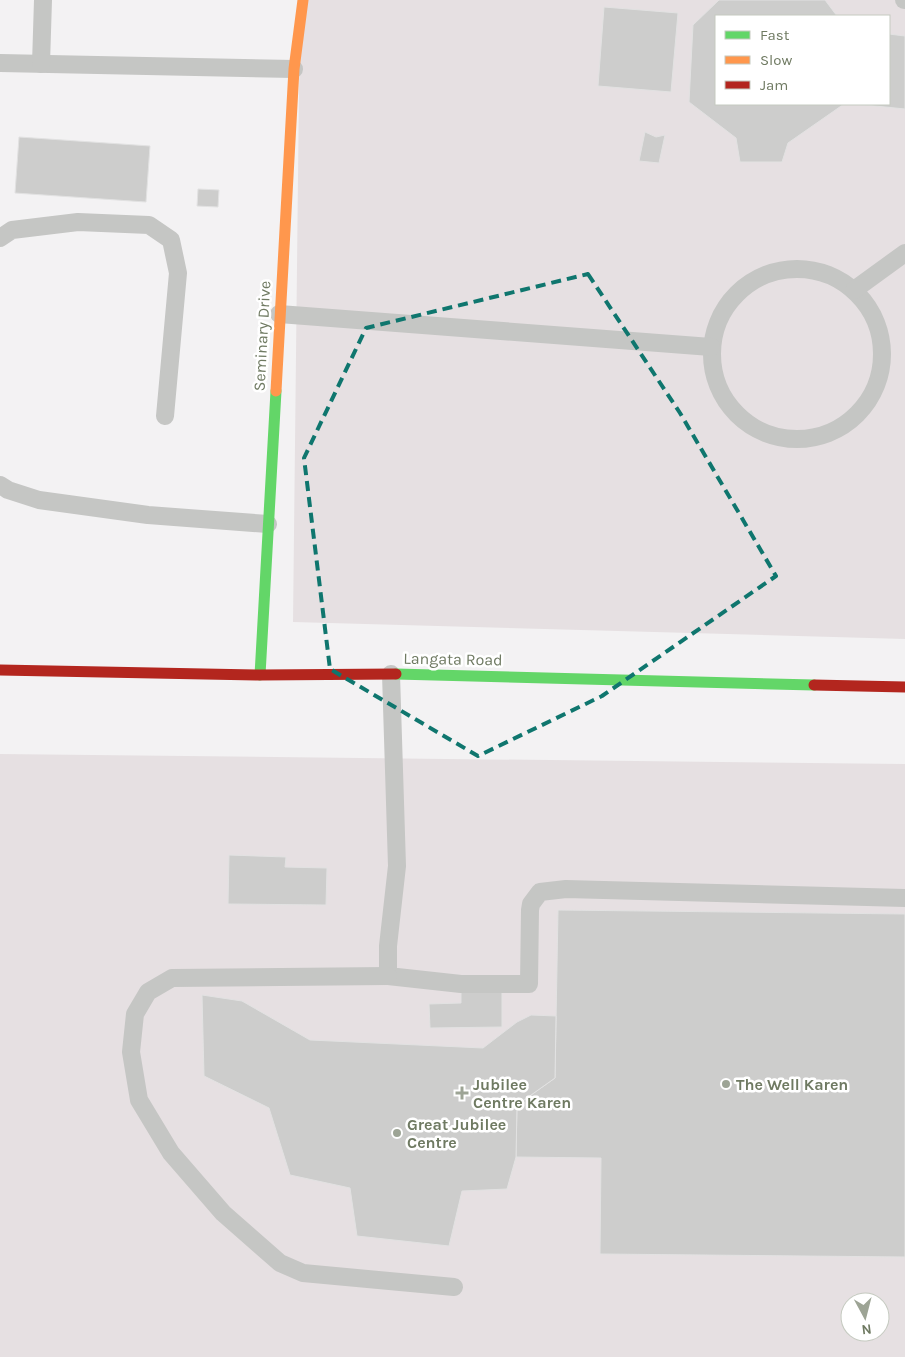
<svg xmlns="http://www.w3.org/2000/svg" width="905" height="1357" font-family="Karla,sans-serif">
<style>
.green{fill:#e6e0e2;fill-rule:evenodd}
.building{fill:#cdcdcc;stroke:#e2e2e2}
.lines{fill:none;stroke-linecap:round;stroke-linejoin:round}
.lane{stroke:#c5c6c4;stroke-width:18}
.fast{stroke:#63d668;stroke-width:11}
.slow{stroke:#ff974d;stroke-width:11}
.jam{stroke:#b3261e;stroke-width:11}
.marked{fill:none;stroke:#0f766e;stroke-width:4;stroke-dasharray:10 6;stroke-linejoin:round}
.poi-dot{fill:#9da495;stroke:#fff;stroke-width:2}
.labels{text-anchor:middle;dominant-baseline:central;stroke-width:5;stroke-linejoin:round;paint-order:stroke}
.street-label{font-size:16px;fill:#6f7a62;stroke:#fff}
.poi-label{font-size:16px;font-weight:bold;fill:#6f7a62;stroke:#fff;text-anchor:start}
</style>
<rect width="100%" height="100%" fill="#f3f2f3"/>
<g class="green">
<path d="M 300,0 L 905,0 L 905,639 L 293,622 ZM 716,16 L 889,16 L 889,104 L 716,104 Z"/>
<path d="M 0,754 L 905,764 L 905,1357 L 0,1357 ZM 850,1302 L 880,1302 L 880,1332 L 850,1332 Z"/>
</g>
<g class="building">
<path d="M 719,0 L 825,0 L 837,16 L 716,16 L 716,104 L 844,104 L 788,143 L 782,162 L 740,162 L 736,138 L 689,102 L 693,25 Z"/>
<path d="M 604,7 L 678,13 L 671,92 L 598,86 Z"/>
<path d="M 889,34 L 905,36 L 905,109 L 855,104 L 889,104 Z"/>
<path d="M 645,132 L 656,137 L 665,135 L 659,163 L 639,161 Z"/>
<path d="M 19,137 L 150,146 L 146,202 L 15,193 Z"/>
<path d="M 198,189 L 219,190 L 218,207 L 197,206 Z"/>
<path d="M 229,855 L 286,857 L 285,867 L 327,868 L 326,905 L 228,904 Z"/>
<path d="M 558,910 L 905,914 L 905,1257 L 600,1254 L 601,1158 L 516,1157 L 517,1105 L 555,1078 Z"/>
<path d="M 461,987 L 502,987 L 502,1027 L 430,1028 L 429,1004 L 461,1003 Z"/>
<path d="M 202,995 L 242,1001 L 310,1040 L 483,1048 L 517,1022 L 531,1015 L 556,1016 L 555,1078 L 517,1105 L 516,1157 L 507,1189 L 462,1191 L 449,1246 L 357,1236 L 350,1188 L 290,1175 L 269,1108 L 204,1076 Z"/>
</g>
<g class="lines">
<g class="lane">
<path d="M 904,0 L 905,0"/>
<path d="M 0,63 L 294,69"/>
<path d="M 41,64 L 43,0"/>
<path d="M 0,238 L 12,230 L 78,222 L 149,225 L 171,240 L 178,273 L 165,416"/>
<circle cx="797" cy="354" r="85"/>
<path d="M 854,290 L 905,253"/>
<path d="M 279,314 L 711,347"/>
<path d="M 0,485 L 8,490 L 39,500 L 148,515 L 268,524"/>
<path d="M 391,674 L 397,866 L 388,946 L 388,976 L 461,984 L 529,984 L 530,910 L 531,904 L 540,892 L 566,889 L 905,898"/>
<path d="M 388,976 L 172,978 L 148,992 L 135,1014 L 131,1052 L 139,1100 L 171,1153 L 223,1213 L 280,1263 L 303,1273 L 454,1287"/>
</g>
<g class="fast">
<path d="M 396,674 L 814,685"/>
<path d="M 260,675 L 276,391"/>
</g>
<path class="slow" d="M 276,391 L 294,69 L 303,0"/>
<g class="jam">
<path d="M 0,670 L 260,675 L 396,674"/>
<path d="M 814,685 L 905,687"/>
</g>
</g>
<path class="marked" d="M 588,274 L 680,413 L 776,576 L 602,696 L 478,756 L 330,669 L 304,458 L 366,328 Z"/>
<g class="poi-dot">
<circle cx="726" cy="1084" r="5"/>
<path d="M459.5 1085.5h5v5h5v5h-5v5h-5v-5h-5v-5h5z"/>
<circle cx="397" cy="1133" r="5"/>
</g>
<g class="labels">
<g class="street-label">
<text transform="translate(262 336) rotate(-87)">Seminary Drive</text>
<text transform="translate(453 659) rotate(1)">Langata Road</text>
</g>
<g class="poi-label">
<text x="473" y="1084">Jubilee<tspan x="473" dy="18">Centre Karen</tspan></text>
<text x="736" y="1084">The Well Karen</text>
<text x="407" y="1124">Great Jubilee<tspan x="407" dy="18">Centre</tspan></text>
</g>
</g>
<rect x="715" y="15" width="175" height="90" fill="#ffffff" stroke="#c5cac0"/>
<rect x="725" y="31" width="25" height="8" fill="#63d668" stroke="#c5cac0"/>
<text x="760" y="40" font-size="15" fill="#6f7a62">Fast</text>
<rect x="725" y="56" width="25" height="8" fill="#ff974d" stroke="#c5cac0"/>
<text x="760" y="65" font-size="15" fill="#6f7a62">Slow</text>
<rect x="725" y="81" width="25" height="8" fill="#b3261e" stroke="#c5cac0"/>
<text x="760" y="90" font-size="15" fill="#6f7a62">Jam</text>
<g transform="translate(865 1317) rotate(173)"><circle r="24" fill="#ffffff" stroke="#c5cac0"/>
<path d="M0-4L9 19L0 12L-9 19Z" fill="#9da495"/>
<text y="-8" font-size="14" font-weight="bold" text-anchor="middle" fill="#6f7a62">N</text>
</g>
</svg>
